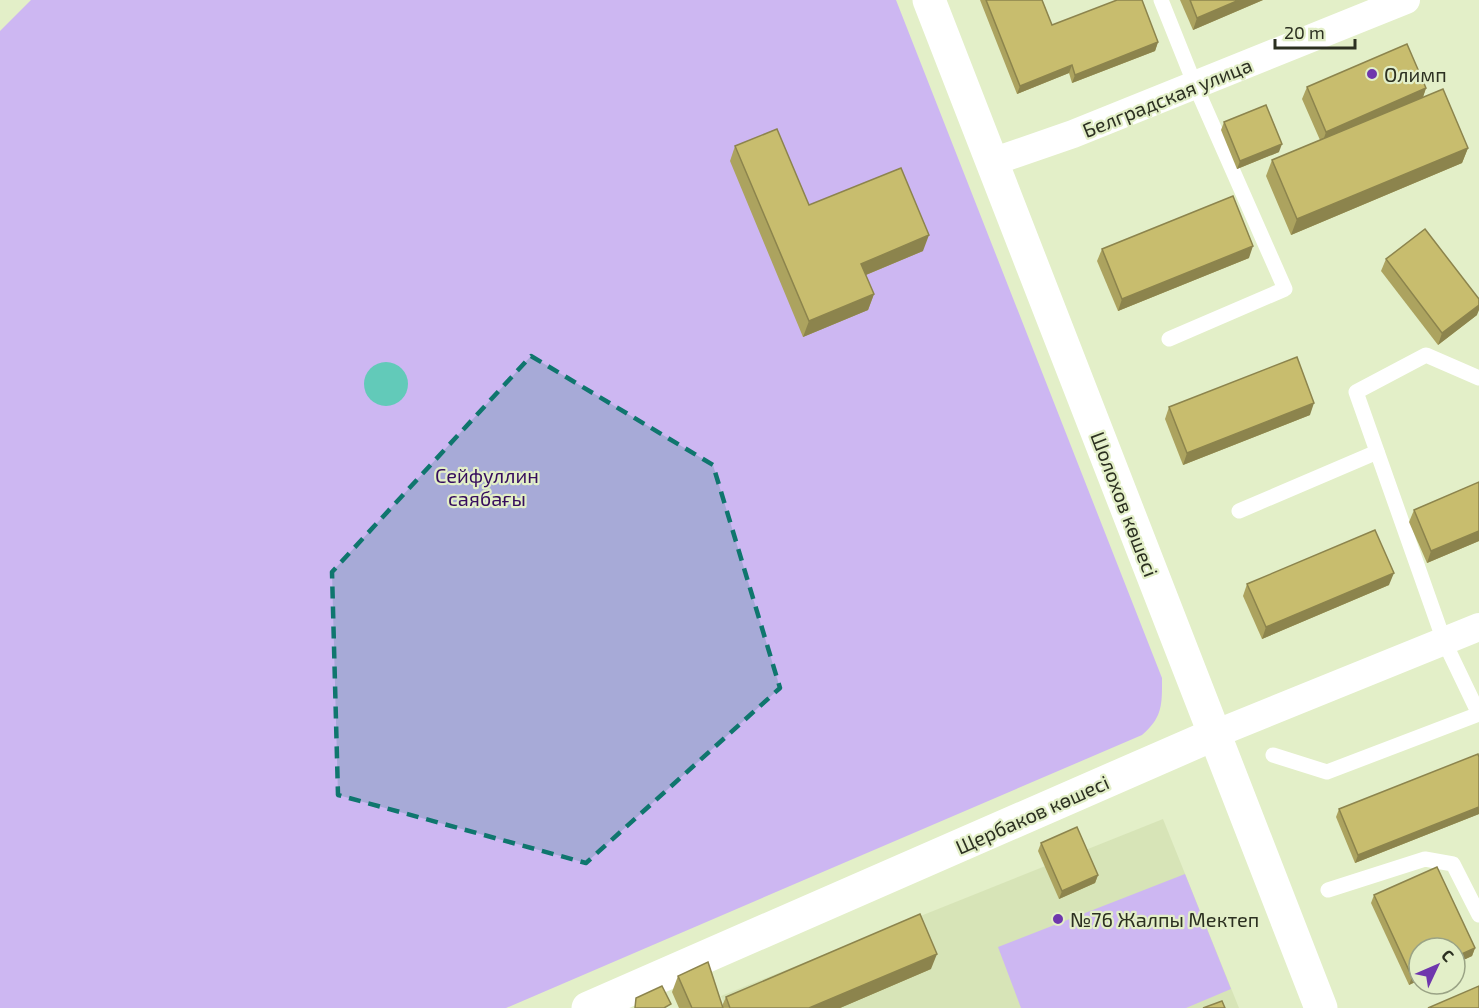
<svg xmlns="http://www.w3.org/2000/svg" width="1479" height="1008" font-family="'Exo 2',sans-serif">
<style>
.built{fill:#d7e4b7}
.green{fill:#cdb7f2}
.water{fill:#62cab9}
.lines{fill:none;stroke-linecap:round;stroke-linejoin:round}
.service{stroke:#fff;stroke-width:15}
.minor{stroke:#fff;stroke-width:28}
.tertiary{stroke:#fff;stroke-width:33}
.secondary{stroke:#fff;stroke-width:33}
.wall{fill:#aca35f}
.shaded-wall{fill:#8c844d}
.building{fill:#c8bd6e;stroke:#8c844d;stroke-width:1.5}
.marked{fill:#0f766e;fill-opacity:0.2;stroke:#0f766e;stroke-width:4.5;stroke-dasharray:12 8;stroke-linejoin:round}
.poi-dot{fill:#6f37ad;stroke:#e3efc8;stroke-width:2}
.labels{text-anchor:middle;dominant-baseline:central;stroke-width:4.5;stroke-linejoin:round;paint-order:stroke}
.poi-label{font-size:20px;fill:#2c3021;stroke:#e3efc8;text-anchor:start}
.street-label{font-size:20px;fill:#2c3021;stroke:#e3efc8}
.park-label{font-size:20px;fill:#360d5d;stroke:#e3efc8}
</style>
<rect width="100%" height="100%" fill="#e3efc8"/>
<path class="built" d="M 1163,819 L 1239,1008 L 726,1008 L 721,996 Z"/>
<g class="green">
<path d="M 31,0 L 896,0 L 1162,678 C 1162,704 1163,717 1142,735 L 506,1008 L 0,1008 L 0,31 Z"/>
<path d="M 1185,874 L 1231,989 L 1186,1008 L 1021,1008 L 998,947 Z"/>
</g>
<circle class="water" cx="386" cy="384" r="22"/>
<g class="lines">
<g class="service">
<path d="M 1161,0 L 1195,85 L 1285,289 L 1169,339"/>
<path d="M 1239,511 L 1377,452"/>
<path d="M 1273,755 L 1327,772 L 1479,714 L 1444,641 L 1356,392 L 1426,355 L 1479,378"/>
<path d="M 1328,890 L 1425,859 L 1453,864 L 1479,915"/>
</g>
<g class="minor">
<path d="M 992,162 L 1073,134 L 1406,0"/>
<path d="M 1215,734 L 1479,627"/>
</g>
<path class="tertiary" d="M 588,1008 L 1215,734"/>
<path class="secondary" d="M 929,0 L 1321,1008"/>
</g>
<g class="wall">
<path d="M 980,0 L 1042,0 L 1052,25 L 1158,42 L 1155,51 L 1072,83 L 1069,73 L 1017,94 Z"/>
<path d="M 1180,0 L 1263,0 L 1193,30 Z"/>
<path d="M 1307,87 L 1426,88 L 1423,97 L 1468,148 L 1462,163 L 1291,235 L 1266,176 L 1272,160 L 1320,140 L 1302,99 Z"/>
<path d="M 1224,122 L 1279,152 L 1237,169 L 1221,130 Z"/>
<path d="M 735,146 L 809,205 L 923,251 L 866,275 L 874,294 L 868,310 L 803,337 L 730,161 Z"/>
<path d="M 1102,249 L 1249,258 L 1118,311 L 1097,261 Z"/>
<path d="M 1386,259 L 1477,315 L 1438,345 L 1381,271 Z"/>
<path d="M 1169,407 L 1310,415 L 1183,465 L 1165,419 Z"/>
<path d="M 1479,482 L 1479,541 L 1427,563 L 1409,522 L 1414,510 Z"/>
<path d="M 1247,584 L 1389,585 L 1262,639 L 1243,596 Z"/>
<path d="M 1479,757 L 1479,814 L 1355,863 L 1336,817 L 1339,809 Z"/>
<path d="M 1041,843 L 1098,875 L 1095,883 L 1059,899 L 1038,851 Z"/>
<path d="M 1374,895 L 1475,948 L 1472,956 L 1409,985 L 1371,903 Z"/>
<path d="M 931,969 L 840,1008 L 679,1008 L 672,992 L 678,976 L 722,1006 L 726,997 Z"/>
</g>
<g class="shaded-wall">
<path d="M 1239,0 L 1263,0 L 1193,30 L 1197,18 Z"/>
<path d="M 1158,42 L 1155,51 L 1072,83 L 1075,75 Z"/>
<path d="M 1072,65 L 1069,73 L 1017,94 L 1020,86 Z"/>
<path d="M 1426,88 L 1422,100 L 1322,144 L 1326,132 Z"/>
<path d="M 1282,144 L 1279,152 L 1237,169 L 1240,161 Z"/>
<path d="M 1468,148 L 1462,163 L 1291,235 L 1297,219 Z"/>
<path d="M 929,235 L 923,251 L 856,279 L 861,264 Z"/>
<path d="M 1253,246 L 1249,258 L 1118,311 L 1122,299 Z"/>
<path d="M 874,294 L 868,310 L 803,337 L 809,321 Z"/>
<path d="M 1479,305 L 1479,310 L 1477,315 L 1438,345 L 1442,333 Z"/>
<path d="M 1314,403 L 1310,415 L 1183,465 L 1187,453 Z"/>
<path d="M 1479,531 L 1479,541 L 1427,563 L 1431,551 Z"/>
<path d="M 1394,573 L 1389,585 L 1262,639 L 1266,627 Z"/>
<path d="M 1479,807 L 1479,814 L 1355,863 L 1358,855 Z"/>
<path d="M 1098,875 L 1095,883 L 1059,899 L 1062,891 Z"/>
<path d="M 1475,948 L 1472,956 L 1455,964 L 1455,957 Z"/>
<path d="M 937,954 L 931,969 L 840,1008 L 809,1008 Z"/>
<path d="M 1419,974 L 1419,980 L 1409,985 L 1412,977 Z"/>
</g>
<g class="building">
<path d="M 986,0 L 1042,0 L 1052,25 L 1117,0 L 1142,0 L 1158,42 L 1075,75 L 1072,65 L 1020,86 Z"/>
<path d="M 1190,0 L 1239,0 L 1197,18 Z"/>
<path d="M 1407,44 L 1426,88 L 1326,132 L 1307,87 Z"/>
<path d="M 1443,89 L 1468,148 L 1297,219 L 1272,160 Z"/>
<path d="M 1266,105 L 1282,144 L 1240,161 L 1224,122 Z"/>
<path d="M 777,129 L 809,205 L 901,168 L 929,235 L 861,264 L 874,294 L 809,321 L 735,146 Z"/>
<path d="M 1233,196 L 1253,246 L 1122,299 L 1102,249 Z"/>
<path d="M 1425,229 L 1479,299 L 1479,305 L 1442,333 L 1386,259 Z"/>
<path d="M 1297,357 L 1314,403 L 1187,453 L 1169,407 Z"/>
<path d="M 1479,482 L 1479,531 L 1431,551 L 1414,510 Z"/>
<path d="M 1375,530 L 1394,573 L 1266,627 L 1247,584 Z"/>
<path d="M 1478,754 L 1479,757 L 1479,807 L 1358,855 L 1339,809 Z"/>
<path d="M 1077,827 L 1098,875 L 1062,891 L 1041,843 Z"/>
<path d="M 1437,867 L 1475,948 L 1455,957 L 1455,948 L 1419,948 L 1419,974 L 1412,977 L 1374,895 Z"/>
<path d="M 920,914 L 937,954 L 809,1008 L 730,1008 L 726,997 Z"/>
<path d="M 708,962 L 723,1008 L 692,1008 L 678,976 Z"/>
<path d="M 662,986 L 671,1004 L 664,1008 L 635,1008 L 636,998 Z"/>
<path d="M 1479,986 L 1479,1008 L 1428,1008 Z"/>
<path d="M 1222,1001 L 1225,1008 L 1203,1008 Z"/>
</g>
<path class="marked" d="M 531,356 L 713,465 L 780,688 L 586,863 L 338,795 L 332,572 Z"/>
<g class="poi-dot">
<circle cx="1372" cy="74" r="6"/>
<circle cx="1058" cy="919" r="6"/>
</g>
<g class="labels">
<g class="poi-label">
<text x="1384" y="74">Олимп</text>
<text x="1070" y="919">№76 Жалпы Мектеп</text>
</g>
<g class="street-label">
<text transform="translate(1167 97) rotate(-22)">Белградская улица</text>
<text transform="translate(1125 504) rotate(69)">Шолохов көшесі</text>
<text transform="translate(1032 814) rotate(-24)">Щербаков көшесі</text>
</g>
<g class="park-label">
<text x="487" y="475">Сейфуллин<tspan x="487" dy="23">саябағы</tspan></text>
</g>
</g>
<g transform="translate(1437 966) rotate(46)"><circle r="28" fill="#e3efc8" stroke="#9aa385" stroke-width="1.5"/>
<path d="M0-4.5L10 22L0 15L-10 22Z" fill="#6f37ad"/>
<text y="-9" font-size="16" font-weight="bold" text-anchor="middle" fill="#2c3021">С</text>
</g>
<path d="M1275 39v9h80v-9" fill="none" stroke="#2c3021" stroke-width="3"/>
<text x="1284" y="39" font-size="18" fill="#2c3021" stroke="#e3efc8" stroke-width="4.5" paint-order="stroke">20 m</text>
</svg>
